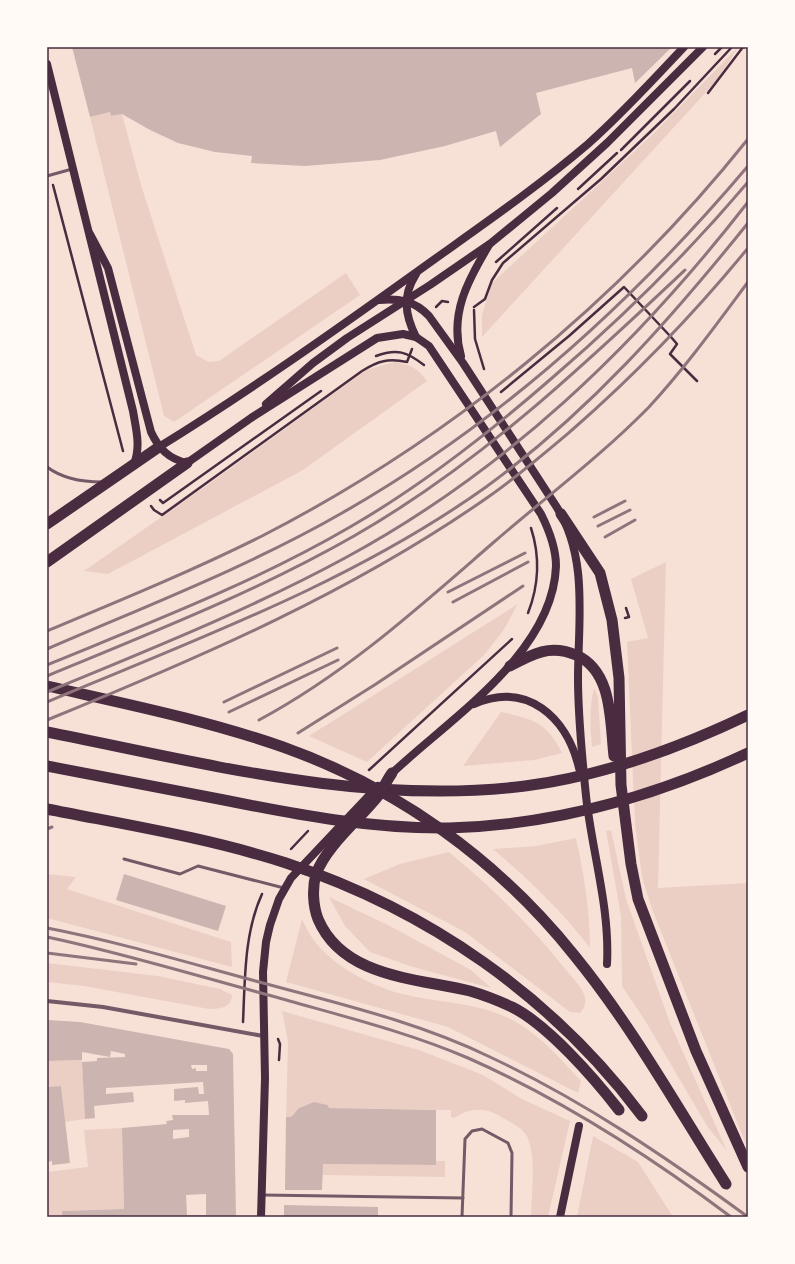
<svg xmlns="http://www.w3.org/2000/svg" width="795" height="1264" font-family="Poppins,sans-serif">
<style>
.green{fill:#ebcfc5}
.building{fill:#ccb4b1;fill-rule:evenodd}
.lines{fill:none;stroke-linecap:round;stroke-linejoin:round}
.path{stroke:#4a2c40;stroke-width:2.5}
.service{stroke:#755966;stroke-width:3}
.minor{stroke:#755966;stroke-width:4}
.secondary{stroke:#4a2c40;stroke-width:8}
.trunk{stroke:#4a2c40;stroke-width:11}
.rail{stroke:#8f747c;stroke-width:3}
.neatline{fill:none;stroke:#4a2c40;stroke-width:1.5}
</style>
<rect width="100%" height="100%" fill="#f7e1d7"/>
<g class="green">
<path d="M 738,47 L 719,78 L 482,337 L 482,315 L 492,283 L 652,135 Z"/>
<path d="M 110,112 L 111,116 L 122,114 L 141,185 L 196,355 L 209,362 L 219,361 L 346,273 L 360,295 L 174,422 L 164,416 L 90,117 Z"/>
<path d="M 395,362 C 410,365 418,368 427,381 L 303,470 L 108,574 L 84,571 L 206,486 L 366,370 Z"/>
<path d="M 666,562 L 658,888 L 748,883 L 747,1147 L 652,909 L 642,877 L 635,824 L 627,642 L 648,638 L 631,579 Z"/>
<path d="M 518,604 L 503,631 L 484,655 L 367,762 L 309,736 Z"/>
<path d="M 594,688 L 598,697 L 601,744 L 592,747 C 590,726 589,708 594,688 Z"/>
<path d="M 501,712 C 532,719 547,722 562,753 L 534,760 L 463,766 Z"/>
<path d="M 611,830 L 626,899 L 670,1023 L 727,1151 L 707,1126 L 646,1022 L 622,986 L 621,916 L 606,831 Z"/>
<path d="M 576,838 C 584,875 590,910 590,948 C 561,910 529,880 493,849 L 536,846 Z"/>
<path d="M 449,852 C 492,888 531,925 565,969 C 572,977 582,987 585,997 C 586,1004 584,1009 580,1013 L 570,1012 L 465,932 L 364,879 L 400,864 Z"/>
<path d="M 47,874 L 76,877 L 67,889 L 231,942 L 232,967 L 47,918 Z"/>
<path d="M 329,897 L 390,926 L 471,970 L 491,988 L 413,967 L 370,952 L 345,926 Z"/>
<path d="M 302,919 C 306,927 310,936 316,943 C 335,966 366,983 395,992 C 429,1002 466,1001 499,1014 C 532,1026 558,1056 581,1081 L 578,1093 L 448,1027 L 286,982 Z"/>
<path d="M 47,963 L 158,976 L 220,989 L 232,995 C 232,1008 219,1009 209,1009 L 84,986 L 47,982 Z"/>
<path d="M 282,1011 L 419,1050 L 483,1075 L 522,1099 L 570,1121 L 548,1217 L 531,1217 C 531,1196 538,1148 524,1132 C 517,1125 506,1120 498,1115 C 483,1107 469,1108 454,1118 L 451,1117 L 451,1110 L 329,1108 L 328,1105 C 313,1101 300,1104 291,1117 L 286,1117 L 288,1042 Z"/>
<path d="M 82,1060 L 85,1119 L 65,1122 L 61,1086 L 47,1087 L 47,1061 Z"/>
<path d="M 122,1128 L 124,1209 L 62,1211 L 62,1217 L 47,1217 L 47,1172 L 88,1167 L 84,1130 Z"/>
<path d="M 593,1136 L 638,1162 L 673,1217 L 577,1217 Z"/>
<path d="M 436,1161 L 445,1161 L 445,1177 L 322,1175 L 323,1164 L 436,1165 Z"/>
</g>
<g class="building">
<path d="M 72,47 L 672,47 L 635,83 L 632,68 L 536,93 L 541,114 L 500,147 L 496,131 L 445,146 L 380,160 L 305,166 L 251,163 L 252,156 L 215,152 L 178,143 L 150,130 L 122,114 L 111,116 L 110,112 L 90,117 Z"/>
<path d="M 124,874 L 226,906 L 218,931 L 116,900 Z"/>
<path d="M 47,1020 L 80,1022 L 229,1049 L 233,1054 L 236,1217 L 62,1217 L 62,1211 L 124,1209 L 122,1128 L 167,1124 L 166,1121 L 173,1120 L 172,1115 L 209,1115 L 208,1101 L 185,1103 L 185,1100 L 174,1101 L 174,1089 L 198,1087 L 199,1094 L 204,1094 L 203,1082 L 106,1088 L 106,1094 L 133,1092 L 134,1102 L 94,1106 L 95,1118 L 85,1119 L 82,1062 L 97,1061 L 97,1058 L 125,1057 L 125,1054 L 111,1051 L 110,1057 L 82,1052 L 82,1060 L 47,1061 ZM 191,1065 L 207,1065 L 207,1071 L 196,1071 L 196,1068 L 192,1069 ZM 189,1129 L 189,1137 L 173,1139 L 173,1130 ZM 206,1194 L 206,1215 L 187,1215 L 186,1195 Z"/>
<path d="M 61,1086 L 70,1163 L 52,1165 L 52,1161 L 47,1162 L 47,1087 Z"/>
<path d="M 314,1102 L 328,1105 L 329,1108 L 436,1110 L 436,1165 L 323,1164 L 322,1190 L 285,1190 L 286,1117 L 291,1117 L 299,1108 Z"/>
<path d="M 284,1205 L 378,1207 L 378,1217 L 284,1217 Z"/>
</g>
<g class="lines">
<g class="path">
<path d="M 715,54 L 722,47"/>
<path d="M 708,93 L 743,47"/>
<path d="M 621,150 L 690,81"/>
<path d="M 53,185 L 123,451"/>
<path d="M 578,189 L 617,153"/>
<path d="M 496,262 L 557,208"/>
<path d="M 436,307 L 442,301 L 448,302"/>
<path d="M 474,307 L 485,299 L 492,280 L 503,263 L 601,179 L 674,109 L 732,47"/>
<path d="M 474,310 L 475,339 L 484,369"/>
<path d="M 376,356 C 397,348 407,352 424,365"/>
<path d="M 501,392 L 569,336 L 624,287 L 671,337 L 677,344 L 670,354 L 697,381"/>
<path d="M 160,500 L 163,503 L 321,391"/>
<path d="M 151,506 L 154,510 L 162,515 L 362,371 C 378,361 388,358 407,362 L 412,349"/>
<path d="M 528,613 C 539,585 540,556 531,528"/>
<path d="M 625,618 L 629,617 L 626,608"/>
<path d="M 369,770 L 512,639"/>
<path d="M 291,849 L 308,831"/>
<path d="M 243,1022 C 245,980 244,933 262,894"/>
<path d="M 278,1039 L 280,1044 L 279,1060"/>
</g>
<g class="service">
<path d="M 47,176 L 72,169"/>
<path d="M 47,467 C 63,479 82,482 102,482"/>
<path d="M 124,859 L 180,874 L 198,866 L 284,888"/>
<path d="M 263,1195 L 463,1198"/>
<path d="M 462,1217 L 465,1139 L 472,1131 L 482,1129 L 508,1143 L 512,1153 L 511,1217"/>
</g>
<path class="minor" d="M 47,1001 L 103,1007 L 263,1036"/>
<g class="secondary">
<path d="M 47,64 L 133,411 C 136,429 141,446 134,464"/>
<path d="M 90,234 L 108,268 L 151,432 C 159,449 169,459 187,463 L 251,418 L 377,338 L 403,334 L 416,337 L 429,346 L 541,514 C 549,530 556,548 556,566 C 553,655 446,721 388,777"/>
<path d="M 416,274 C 402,296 405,315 416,337"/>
<path d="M 379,300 C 399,298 415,301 429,316 L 463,363 L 556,506 C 589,557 578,622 578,678 C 578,717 582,757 586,796 C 592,852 610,907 607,964"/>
<path d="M 461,356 C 449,314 468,280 489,245"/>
<path d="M 266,404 L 313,363 L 347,338 L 430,285 L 491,243 L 552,193 L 607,143 L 703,47"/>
<path d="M 159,447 C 248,392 333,332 418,271 C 475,230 534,190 588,144 C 622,114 653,80 684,47"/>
<path d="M 474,704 C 527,681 567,717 579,768"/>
<path d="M 261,1217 L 265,1078 L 263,972 L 266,942 L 270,925 L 279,899 L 291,878 L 378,786"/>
<path d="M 560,1217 L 579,1126"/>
</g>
<g class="trunk">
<path d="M 561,514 L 600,573 L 612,620 L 619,678 L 621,785 L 631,864 L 638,899 L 696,1051 L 748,1167"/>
<path d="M 47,524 L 159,447"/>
<path d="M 47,562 L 187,463"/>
<path d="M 510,666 C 532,654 550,644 576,655 C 613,671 610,722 614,756"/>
<path d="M 47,686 C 126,704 206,720 283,747 C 398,788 498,860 574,955 C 632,1026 677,1107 726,1184"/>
<path d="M 47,732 C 204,763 364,806 525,786 C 603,776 677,749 748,715"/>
<path d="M 47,766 C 106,777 165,789 224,800 C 298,815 373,829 449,828 C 554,825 654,797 748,753"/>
<path d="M 392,773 C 387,780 383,789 378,796 C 359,820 327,845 316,874 C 312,888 313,906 318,919 C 343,978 417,978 470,991 C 484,995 499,1001 512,1007 C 548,1025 594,1078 619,1110"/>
<path d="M 47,809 C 127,825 209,838 286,863 C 428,910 552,996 642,1116"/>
</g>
<g class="rail">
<path d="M 594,517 L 625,501"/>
<path d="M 598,526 L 630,510"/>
<path d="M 605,537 L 635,520"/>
<path d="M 448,592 L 525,553"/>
<path d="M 453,602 L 528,562"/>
<path d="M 47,631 C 119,601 192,571 262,536 C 449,440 617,303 748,139"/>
<path d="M 47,649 C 146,606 248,567 342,513 C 497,425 633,302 748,166"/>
<path d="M 47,665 C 149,623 254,583 350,527 C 423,485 489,433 552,378 C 622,318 688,253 748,182"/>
<path d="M 47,676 C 151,633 256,592 354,536 C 478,465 582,367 685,270"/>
<path d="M 47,692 C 148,650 249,610 345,558 C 506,471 636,346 748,202"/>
<path d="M 47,702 C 197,639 353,582 486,487 C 588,413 670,320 748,223"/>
<path d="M 224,702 L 337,648"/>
<path d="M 229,712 L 338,660"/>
<path d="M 47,720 C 201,657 355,591 491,495 C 519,475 546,452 572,430 C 636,374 694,314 748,248"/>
<path d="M 259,720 C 348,672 419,607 494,542 C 546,497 601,456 649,407 C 685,368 716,325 748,282"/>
<path d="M 298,733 L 376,684 L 523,586"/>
<path d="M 47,829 L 52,827"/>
<path d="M 47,928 C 120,942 192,964 263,983 C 340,1004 418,1022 490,1057 C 582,1100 666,1157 748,1217"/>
<path d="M 47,937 C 123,953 197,976 272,996 C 338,1015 405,1031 468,1058 C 561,1099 650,1156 731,1217"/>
<path d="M 47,953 L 136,964"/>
</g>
</g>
<rect width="795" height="1264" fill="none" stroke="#fffaf5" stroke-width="96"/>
<rect x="48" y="48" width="699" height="1168" class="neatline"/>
</svg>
